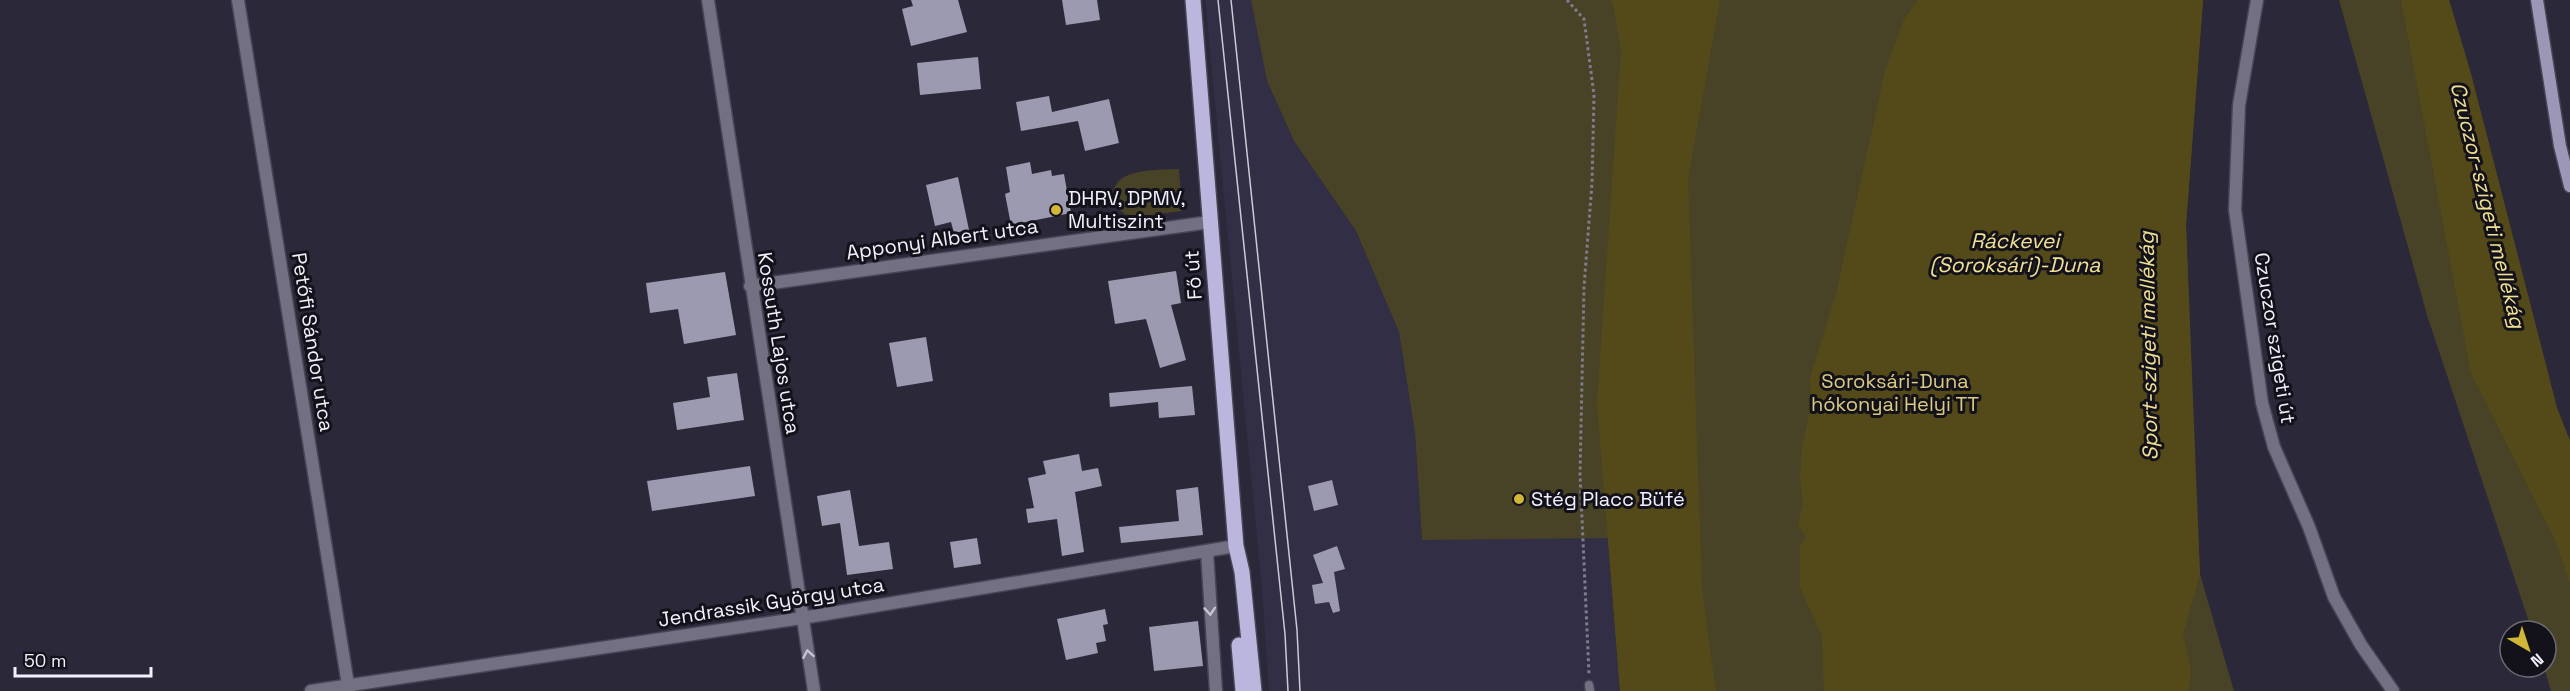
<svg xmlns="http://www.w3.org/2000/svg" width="2570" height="691" font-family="'Space Grotesk',sans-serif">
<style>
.built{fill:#322e46}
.green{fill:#484227}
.water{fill:#544a19}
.building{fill:#9c9ab0}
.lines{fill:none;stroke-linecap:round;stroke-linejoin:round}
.lane-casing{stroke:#474454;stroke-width:11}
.street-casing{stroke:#474454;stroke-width:15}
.secondary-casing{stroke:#474454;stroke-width:15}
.primary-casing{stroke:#474454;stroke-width:18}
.path{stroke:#7f7d8c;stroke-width:3;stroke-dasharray:3 3;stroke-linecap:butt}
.lane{stroke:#737084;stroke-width:8}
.street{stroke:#737084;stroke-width:12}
.secondary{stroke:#9c97b7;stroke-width:12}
.primary{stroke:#bbb6de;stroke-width:15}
.tram{stroke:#cbcad6;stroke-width:1.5}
.oneway{stroke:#c6c4d3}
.poi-dot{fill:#d1b736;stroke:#13121a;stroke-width:2}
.labels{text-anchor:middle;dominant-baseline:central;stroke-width:6;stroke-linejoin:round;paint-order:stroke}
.poi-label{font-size:20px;fill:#f2f1fd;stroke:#13121a;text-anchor:start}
.street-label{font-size:20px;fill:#f2f1fd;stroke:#13121a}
.park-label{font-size:20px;fill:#ddcc80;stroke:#13121a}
.water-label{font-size:21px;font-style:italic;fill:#f1e093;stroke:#13121a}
</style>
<rect width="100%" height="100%" fill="#2b2839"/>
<path class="built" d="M 1205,0 L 1251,0 L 1267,81 L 1294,141 L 1356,231 L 1399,332 L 1415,433 L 1422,540 L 1608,537 L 1620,691 L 1269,691 L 1262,589 Z"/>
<g class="green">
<path d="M 1251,0 L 2203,0 L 2186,225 L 2196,496 L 2200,574 L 2234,691 L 1620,691 L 1608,538 L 1422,540 L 1415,433 L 1399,332 L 1356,231 L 1294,141 L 1267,81 Z"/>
<path d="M 2339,0 L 2449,0 L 2471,74 L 2557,408 L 2570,441 L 2570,691 L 2551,691 L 2544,667 L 2546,667 L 2546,631 L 2532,631 L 2427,315 Z"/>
<path d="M 1179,169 L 1182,211 L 1132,217 C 1122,214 1116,208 1114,198 C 1109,167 1160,170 1179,169 Z"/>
</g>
<g class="water">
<path d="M 1610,0 L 1720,0 L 1688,178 L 1702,590 L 1716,691 L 1620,691 L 1597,403 L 1621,51 L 1613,3 Z"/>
<path d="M 1918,0 L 2203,0 L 2186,225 L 2200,574 L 2183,634 L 2191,669 L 2189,691 L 1824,691 L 1822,636 L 1800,588 L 1800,546 L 1806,537 L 1798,524 L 1803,504 L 1800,479 L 1802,447 L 1811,407 L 1810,378 L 1836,294 L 1885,71 L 1904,19 Z"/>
<path d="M 2401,0 L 2449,0 L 2471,74 L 2557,408 L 2570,441 L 2570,583 L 2556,542 L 2471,373 Z"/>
</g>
<g class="building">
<path d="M 911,0 L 958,0 L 967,32 L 911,46 L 902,9 L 913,6 Z"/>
<path d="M 1062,0 L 1097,0 L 1100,20 L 1066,25 Z"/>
<path d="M 978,57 L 981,89 L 920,95 L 917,63 Z"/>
<path d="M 1049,96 L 1052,112 L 1109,99 L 1119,143 L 1085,151 L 1078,121 L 1021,131 L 1016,102 Z"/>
<path d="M 1030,162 L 1032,174 L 1051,170 L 1052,176 L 1064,174 L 1071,213 L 1011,225 L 1005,194 L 1010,192 L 1006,167 Z"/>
<path d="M 958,177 L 969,230 L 954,233 L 951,222 L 935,226 L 926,185 Z"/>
<path d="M 1176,271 L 1181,303 L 1171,305 L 1186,360 L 1160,368 L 1146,319 L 1115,324 L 1108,281 Z"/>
<path d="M 725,272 L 736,335 L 684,344 L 678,309 L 650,313 L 646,283 Z"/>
<path d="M 926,337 L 933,381 L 897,387 L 889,343 Z"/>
<path d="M 737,373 L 744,420 L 677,430 L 673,403 L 710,397 L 707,377 Z"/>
<path d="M 1192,386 L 1195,415 L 1159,418 L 1158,402 L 1110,407 L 1109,393 Z"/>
<path d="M 1079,454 L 1082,471 L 1098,468 L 1102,486 L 1075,492 L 1084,552 L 1062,556 L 1057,519 L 1028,523 L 1026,509 L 1034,508 L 1028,478 L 1046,474 L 1043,461 Z"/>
<path d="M 750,466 L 755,496 L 652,511 L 647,481 Z"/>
<path d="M 1332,480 L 1338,505 L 1314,511 L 1308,486 Z"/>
<path d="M 1198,487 L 1203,535 L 1121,543 L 1119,527 L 1179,521 L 1176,490 Z"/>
<path d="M 850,490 L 859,546 L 889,542 L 893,569 L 847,575 L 840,523 L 822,526 L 817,496 Z"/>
<path d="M 977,538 L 981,564 L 954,568 L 950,542 Z"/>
<path d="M 1337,546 L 1345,569 L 1334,572 L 1340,611 L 1333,613 L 1329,602 L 1315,604 L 1312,585 L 1323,583 L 1313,555 Z"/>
<path d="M 1105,609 L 1108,624 L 1103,625 L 1106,641 L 1096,643 L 1098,653 L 1066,660 L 1057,619 Z"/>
<path d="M 1198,621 L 1203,666 L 1154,671 L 1149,627 Z"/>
</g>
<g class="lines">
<defs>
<path id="lane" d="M 1589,685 L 1590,691"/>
<g id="street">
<path d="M 238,0 L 349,691"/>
<path d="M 708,0 L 814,691"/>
<path d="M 2257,0 L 2239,105 L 2235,210 L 2262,403 L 2274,447 L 2309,527 L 2334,597 L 2361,645 L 2393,691"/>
<path d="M 750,286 L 1210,222"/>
<path d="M 1207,552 L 1216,691"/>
<path d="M 311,691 L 802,618 L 1236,546"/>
</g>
<path id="secondary" d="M 2537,0 L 2560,146 L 2570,186"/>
<g id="primary">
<path d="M 1193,0 L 1236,546 L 1242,572 L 1254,691"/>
<path d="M 1239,645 L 1243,691"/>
</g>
</defs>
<use href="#lane" class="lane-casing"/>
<use href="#street" class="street-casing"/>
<use href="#secondary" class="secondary-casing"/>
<use href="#primary" class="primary-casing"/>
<path class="path" d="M 1567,0 L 1584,19 L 1594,95 L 1592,183 L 1584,287 L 1580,474 L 1589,674"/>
<use href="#lane" class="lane"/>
<use href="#street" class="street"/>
<use href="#secondary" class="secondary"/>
<use href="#primary" class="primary"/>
<g class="tram">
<path d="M 1218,0 L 1285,634 L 1288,691"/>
<path d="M 1231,0 L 1297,630 L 1300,691"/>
</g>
</g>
<defs><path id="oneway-chevron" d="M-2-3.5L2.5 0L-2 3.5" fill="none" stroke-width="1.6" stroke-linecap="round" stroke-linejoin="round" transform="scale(1.5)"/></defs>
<g class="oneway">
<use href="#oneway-chevron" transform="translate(1210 611) rotate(86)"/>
<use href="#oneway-chevron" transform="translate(808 654) rotate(-100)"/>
</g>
<g class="poi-dot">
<circle cx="1056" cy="210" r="6"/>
<circle cx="1519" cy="499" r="6"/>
</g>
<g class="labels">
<g class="poi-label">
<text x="1068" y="198">DHRV, DPMV,<tspan x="1068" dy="23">Multiszint</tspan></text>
<text x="1531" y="499">Stég Placc Büfé</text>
</g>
<g class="street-label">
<text transform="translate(942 239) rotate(-8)">Apponyi Albert utca</text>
<text transform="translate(1193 275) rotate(-94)">Fő út</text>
<text transform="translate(2275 338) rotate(81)">Czuczor szigeti út</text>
<text transform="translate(313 342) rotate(81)">Petőfi Sándor utca</text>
<text transform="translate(779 343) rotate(81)">Kossuth Lajos utca</text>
<text transform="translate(771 602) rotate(-9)">Jendrassik György utca</text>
</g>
<g class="park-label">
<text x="1895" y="381">Soroksári-Duna<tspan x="1895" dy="23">hókonyai Helyi TT</tspan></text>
</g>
<g class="water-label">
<text transform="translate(2488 205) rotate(76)">Czuczor-szigeti mellékág</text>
<text x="2015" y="240">Ráckevei<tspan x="2015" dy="24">(Soroksári)-Duna</tspan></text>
<text transform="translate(2148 346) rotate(-91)">Sport-szigeti mellékág</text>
</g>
</g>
<g transform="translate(2528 649) rotate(141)"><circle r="28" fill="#13121a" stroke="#6c6b75" stroke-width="1.5"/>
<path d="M0-4.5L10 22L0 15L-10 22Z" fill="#d1b736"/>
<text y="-9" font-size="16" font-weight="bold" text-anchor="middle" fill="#f2f1fd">N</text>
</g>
<path d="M15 667v9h136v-9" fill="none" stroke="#f2f1fd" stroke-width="3"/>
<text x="24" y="667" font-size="18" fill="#f2f1fd" stroke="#13121a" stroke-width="4.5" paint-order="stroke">50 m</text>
</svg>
